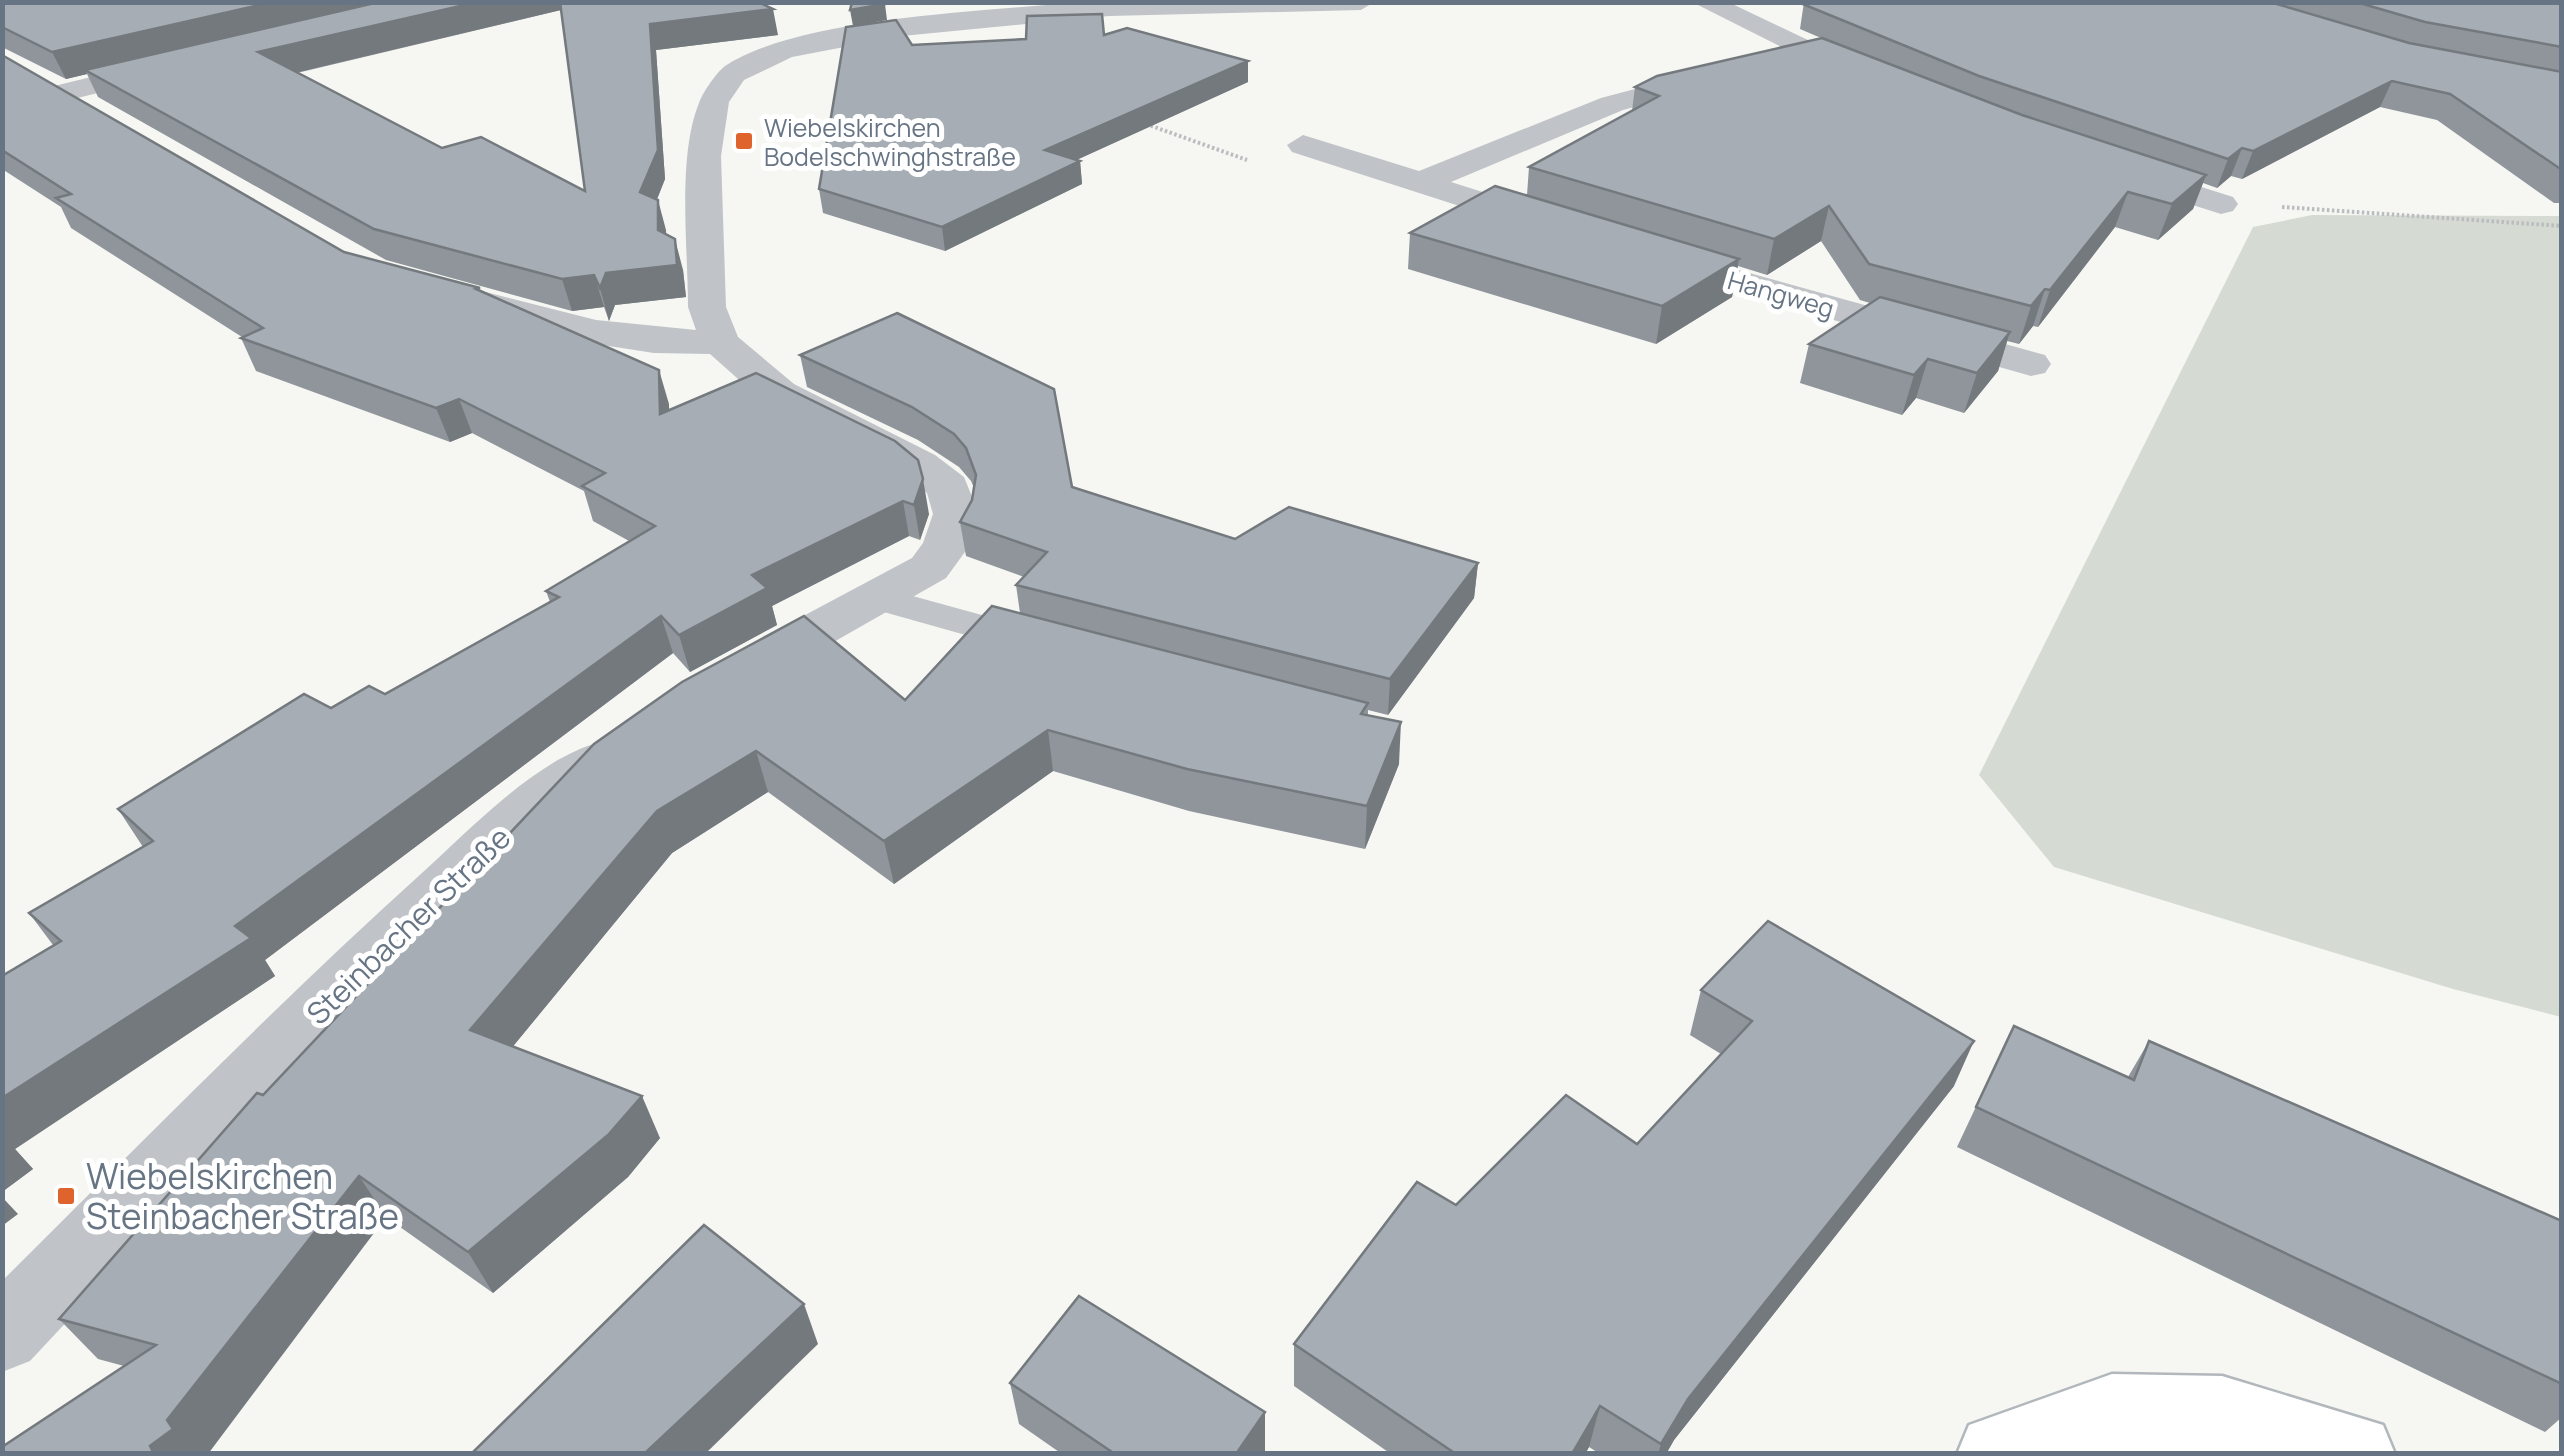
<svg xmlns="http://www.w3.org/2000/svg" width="2564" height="1456" font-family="Manrope,sans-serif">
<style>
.green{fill:#d5dbd3}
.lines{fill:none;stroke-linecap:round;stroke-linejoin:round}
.secondary-casing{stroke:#b2b7bc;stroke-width:5}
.path{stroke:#babcbf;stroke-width:4;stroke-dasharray:2.5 2.5;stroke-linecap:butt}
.lane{fill:#c0c3c7;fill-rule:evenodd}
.street{fill:#c0c3c7;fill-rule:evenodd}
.secondary{fill:#fff;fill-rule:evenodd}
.wall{fill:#8f959b;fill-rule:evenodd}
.shaded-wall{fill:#74797e}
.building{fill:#a6adb4;stroke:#74797e;stroke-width:2.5}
.poi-dot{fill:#de632c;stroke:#fff;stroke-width:4}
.labels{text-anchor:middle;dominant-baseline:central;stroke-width:10;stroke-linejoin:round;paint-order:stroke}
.far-poi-label{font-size:25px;fill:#667484;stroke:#fff;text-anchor:start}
.far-street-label{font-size:25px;fill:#667484;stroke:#fff}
.street-label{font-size:30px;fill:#667484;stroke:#fff}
.near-poi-label{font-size:35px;fill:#667484;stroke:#fff;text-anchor:start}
</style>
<rect width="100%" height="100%" fill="#f6f7f3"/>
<path class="green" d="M 2312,215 L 2561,216 L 2561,1017 L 2453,989 L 2054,867 L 1979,775 L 2253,227 Z"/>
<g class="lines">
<defs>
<path id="secondary" d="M 2112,1374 L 2222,1376 L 2383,1425 L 2395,1454 L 1957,1454 L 1969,1425 Z"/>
</defs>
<use href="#secondary" class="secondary-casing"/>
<g class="path">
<path d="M 1146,124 L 1247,160"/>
<path d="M 2282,207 L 2562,226"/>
</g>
<path class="lane" d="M 880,587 L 1040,631 L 1046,640 L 1040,649 L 1026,652 L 866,607 L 861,599 L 866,591 Z"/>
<g class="street">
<path d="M 1082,2 L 1374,2 L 1361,10 L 1109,16 L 902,36 L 792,57 L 744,80 L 729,102 L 721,156 L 726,307 L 738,337 L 794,384 L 935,455 L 964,477 L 979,514 L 970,545 L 946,578 L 774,676 L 755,680 L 736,676 L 729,664 L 736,652 L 912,558 L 923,543 L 933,514 L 927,493 L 903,473 L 764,402 L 710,354 L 654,353 L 596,344 L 460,308 L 455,300 L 460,292 L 474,289 L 596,320 L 696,330 L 688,307 C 688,248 677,157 699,103 C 703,92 716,73 725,66 C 799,17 991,11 1082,2 Z"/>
<path d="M 1692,2 L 1728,2 L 1871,70 L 1876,76 L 1861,85 L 1851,82 Z"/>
<path d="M 165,59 L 180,68 L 175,74 L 61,102 L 46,93 L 50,87 Z"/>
<path d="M 1707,70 L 1717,73 L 1722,79 L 1717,85 L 1623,110 L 1451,182 L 1555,215 L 1561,222 L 1555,229 L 1543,233 L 1292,152 L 1287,145 L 1303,135 L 1419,171 L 1601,98 Z"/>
<path d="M 2129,164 L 2233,197 L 2238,204 L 2233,211 L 2221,214 L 2117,181 L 2112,174 L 2117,167 Z"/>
<path d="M 1663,249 L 2045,355 L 2051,364 L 2045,373 L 2031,376 L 1650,268 L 1645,260 L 1650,252 Z"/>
<path d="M 597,743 L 617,749 L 625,762 L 617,775 L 546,827 L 368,999 L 30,1361 L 2,1372 L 2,1281 C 141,1143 277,1004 422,873 C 470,830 534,761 597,743 Z"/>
</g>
<use href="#secondary" class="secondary"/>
</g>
<g class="wall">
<path d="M 2,2 L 758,2 L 778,35 L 656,50 L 665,179 L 657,199 L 666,234 L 683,270 L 686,297 L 615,305 L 609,321 L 604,307 L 572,311 L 386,260 L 98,97 L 87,74 L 66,79 L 2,47 ZM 561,10 L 585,191 L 442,148 L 297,73 Z"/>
<path d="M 1804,2 L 2562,2 L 2562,203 L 2554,203 L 2437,120 L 2380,107 L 2242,179 L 2231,176 L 2217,188 L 2203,183 L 2193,209 L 2158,240 L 2115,227 L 2038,327 L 2033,326 L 2019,344 L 2007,341 L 1998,371 L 1964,413 L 1916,398 L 1902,415 L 1800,383 L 1809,344 L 1870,303 L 1860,300 L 1821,241 L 1767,275 L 1738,266 L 1732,297 L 1656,344 L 1408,269 L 1410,233 L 1527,195 L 1529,167 L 1632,111 L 1635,87 L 1821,38 L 1800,29 Z"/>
<path d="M 1104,35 L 1248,82 L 1076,160 L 1080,161 L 1082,184 L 945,251 L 823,213 L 819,189 L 912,45 Z"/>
<path d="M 2,55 L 344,252 L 481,291 L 669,404 L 669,410 L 756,373 L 929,514 L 920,540 L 909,536 L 772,606 L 777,625 L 690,672 L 673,653 L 265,960 L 275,976 L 15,1149 L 33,1169 L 2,1192 L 53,945 L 29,913 L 143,847 L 118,809 L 331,708 L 385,694 L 550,602 L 546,591 L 629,541 L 593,521 L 584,491 L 472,433 L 450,442 L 256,371 L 241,338 L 242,337 L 71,228 L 61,207 L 2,169 Z"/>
<path d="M 897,313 L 1072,487 L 1235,539 L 1478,563 L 1474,598 L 1388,715 L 1368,710 L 1368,715 L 1399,764 L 1365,849 L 1189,811 L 1053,771 L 894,884 L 768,792 L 672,853 L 513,1046 L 660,1138 L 628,1177 L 493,1293 L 386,1217 L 124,1366 L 98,1359 L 59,1319 L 263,1095 L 594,744 L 905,700 L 1020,613 L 1016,585 L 1024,577 L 966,556 L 960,522 L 972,500 L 974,488 L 971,481 L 959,467 L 918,440 L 807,387 L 800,355 Z"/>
<path d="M 1701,990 L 1954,1086 L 1674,1440 L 1666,1454 L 1600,1454 L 1589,1447 L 1585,1454 L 1391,1454 L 1294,1386 L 1294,1344 L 1456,1205 L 1637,1144 L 1721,1054 L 1690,1035 Z"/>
<path d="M 2014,1026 L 2128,1077 L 2149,1041 L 2562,1221 L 2562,1417 L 2545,1432 L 1957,1147 Z"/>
<path d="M 1010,1383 L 1265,1454 L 1062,1454 L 1019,1424 Z"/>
</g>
<g class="shaded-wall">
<path d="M 273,2 L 392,2 L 85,70 L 87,74 L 66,79 L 52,52 Z"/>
<path d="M 478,2 L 563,2 L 565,9 L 269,79 L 258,52 Z"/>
<path d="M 885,4 L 887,20 L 853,26 L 850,10 Z"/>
<path d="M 773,9 L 778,35 L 656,50 L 665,179 L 648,222 L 640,192 L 650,24 Z"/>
<path d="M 1248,61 L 1248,82 L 1048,173 L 1045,150 Z"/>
<path d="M 2392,81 L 2380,107 L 2242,179 L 2253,151 Z"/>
<path d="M 2242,148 L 2231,176 L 2217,188 L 2228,159 Z"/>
<path d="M 1080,161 L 1082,184 L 945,251 L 942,227 Z"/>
<path d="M 2206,175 L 2193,209 L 2158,240 L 2172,204 Z"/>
<path d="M 2128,192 L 2115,227 L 2038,327 L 2050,290 Z"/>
<path d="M 658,200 L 666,230 L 667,261 L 658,230 Z"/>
<path d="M 1829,206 L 1821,241 L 1767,275 L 1774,239 Z"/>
<path d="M 675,239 L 683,270 L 686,297 L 615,305 L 609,321 L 600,288 L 606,273 Z"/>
<path d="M 1739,259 L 1732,297 L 1656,344 L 1662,306 Z"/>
<path d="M 594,275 L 604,307 L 572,311 L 562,279 Z"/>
<path d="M 2045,289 L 2033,326 L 2019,344 L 2031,306 Z"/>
<path d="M 2010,332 L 1998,371 L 1964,413 L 1977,373 Z"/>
<path d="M 1928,359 L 1916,398 L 1902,415 L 1914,375 Z"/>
<path d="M 659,370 L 669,404 L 670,449 L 660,414 Z"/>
<path d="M 459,399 L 472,433 L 450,442 L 436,408 Z"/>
<path d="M 923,479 L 929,514 L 920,540 L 914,505 Z"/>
<path d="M 903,501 L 909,536 L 772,606 L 777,625 L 690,672 L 679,635 L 752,575 Z"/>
<path d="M 1478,563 L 1474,598 L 1388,715 L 1390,679 Z"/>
<path d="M 661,616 L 673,653 L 265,960 L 275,976 L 15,1149 L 33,1169 L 2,1192 L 2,1098 L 235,926 Z"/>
<path d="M 1401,722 L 1399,764 L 1365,849 L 1367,806 Z"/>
<path d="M 1048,730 L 1053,771 L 894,884 L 884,841 Z"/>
<path d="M 756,751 L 768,792 L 672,853 L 492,1072 L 470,1030 L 657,811 Z"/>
<path d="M 1974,1041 L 1954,1086 L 1674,1440 L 1666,1454 L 1658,1454 L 1661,1444 L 1688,1399 Z"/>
<path d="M 642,1096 L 660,1138 L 628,1177 L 493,1293 L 468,1252 Z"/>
<path d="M 359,1176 L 386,1217 L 208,1454 L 154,1454 L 150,1446 L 167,1420 Z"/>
<path d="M 2,1197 L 18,1214 L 2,1226 Z"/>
<path d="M 804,1304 L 818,1344 L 705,1454 L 644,1454 Z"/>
<path d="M 1600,1406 L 1589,1447 L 1585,1454 L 1572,1454 Z"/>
<path d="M 1265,1412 L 1265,1454 L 1236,1454 Z"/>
</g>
<g class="building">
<path d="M 2,2 L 273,2 L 52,52 L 2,27 Z"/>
<path d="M 379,2 L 478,2 L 258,52 L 442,148 L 481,137 L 585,191 L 560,2 L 758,2 L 773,9 L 650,24 L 658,150 L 640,192 L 658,200 L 658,230 L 675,239 L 677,265 L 606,273 L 600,288 L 594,275 L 562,279 L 374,229 L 85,70 Z"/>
<path d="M 852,2 L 884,2 L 885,4 L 850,10 Z"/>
<path d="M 1810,2 L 2270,2 L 2409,43 L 2562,72 L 2562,170 L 2450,94 L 2392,81 L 2253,151 L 2242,148 L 2228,159 L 1979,76 L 1805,5 Z"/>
<path d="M 2356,2 L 2562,2 L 2562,47 L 2425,22 Z"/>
<path d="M 1102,14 L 1104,35 L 1127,28 L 1248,61 L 1045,150 L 1080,161 L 942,227 L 819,189 L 846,27 L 896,20 L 912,45 L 1026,39 L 1027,16 Z"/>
<path d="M 1822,38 L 2022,115 L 2206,175 L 2172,204 L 2128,192 L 2050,290 L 2045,289 L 2031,306 L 1869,264 L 1829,206 L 1774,239 L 1529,167 L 1659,96 L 1635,87 L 1657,76 Z"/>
<path d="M 2,55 L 344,252 L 480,288 L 476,289 L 659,370 L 660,414 L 756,373 L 895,441 L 918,460 L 923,479 L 914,505 L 903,501 L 752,575 L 767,588 L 679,635 L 661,616 L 235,926 L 251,938 L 2,1098 L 2,976 L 61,941 L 29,913 L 153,841 L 118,809 L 304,694 L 331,708 L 369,686 L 385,694 L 559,597 L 546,591 L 655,526 L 582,486 L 605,473 L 459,399 L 436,408 L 241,338 L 263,328 L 56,198 L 71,194 L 2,150 Z"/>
<path d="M 1495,186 L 1739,259 L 1662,306 L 1410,233 Z"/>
<path d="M 1880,297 L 2010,332 L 1977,373 L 1928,359 L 1914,375 L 1809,344 Z"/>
<path d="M 897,313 L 1054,389 L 1072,487 L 1235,539 L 1289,507 L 1478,563 L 1390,679 L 1016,585 L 1047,552 L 960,522 L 972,500 L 976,475 L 966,448 L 954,434 L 912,407 L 800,355 Z"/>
<path d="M 992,606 L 1368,703 L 1361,714 L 1401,722 L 1367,806 L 1187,769 L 1048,730 L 884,841 L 756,751 L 657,811 L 470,1030 L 642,1096 L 608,1135 L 468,1252 L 359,1176 L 167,1420 L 173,1429 L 150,1446 L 154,1454 L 2,1454 L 2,1447 L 156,1345 L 59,1319 L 257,1093 L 263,1095 L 594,744 L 682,682 L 804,616 L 905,700 Z"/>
<path d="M 1768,921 L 1974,1041 L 1688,1399 L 1661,1444 L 1600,1406 L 1572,1454 L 1456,1454 L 1294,1344 L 1417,1182 L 1456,1205 L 1566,1095 L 1637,1144 L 1752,1021 L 1701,990 Z"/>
<path d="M 2014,1026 L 2134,1080 L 2149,1041 L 2562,1221 L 2562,1384 L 1976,1107 Z"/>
<path d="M 704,1225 L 804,1304 L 644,1454 L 471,1454 Z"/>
<path d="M 1079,1296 L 1265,1412 L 1236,1454 L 1115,1454 L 1010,1383 Z"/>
</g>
<g class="poi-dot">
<rect x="734" y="131" width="20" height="20" rx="5"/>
<rect x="56" y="1186" width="20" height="20" rx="5"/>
</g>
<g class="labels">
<g class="far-poi-label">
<text x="764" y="127">Wiebelskirchen<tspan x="764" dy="29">Bodelschwinghstraße</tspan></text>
</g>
<g class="far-street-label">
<text transform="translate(1781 294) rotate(16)">Hangweg</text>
</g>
<g class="street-label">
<text transform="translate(408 925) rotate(-44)">Steinbacher Straße</text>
</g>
<g class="near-poi-label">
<text x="86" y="1176">Wiebelskirchen<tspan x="86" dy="40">Steinbacher Straße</tspan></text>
</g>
</g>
<rect width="2564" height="1456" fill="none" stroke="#667484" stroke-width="10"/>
</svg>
